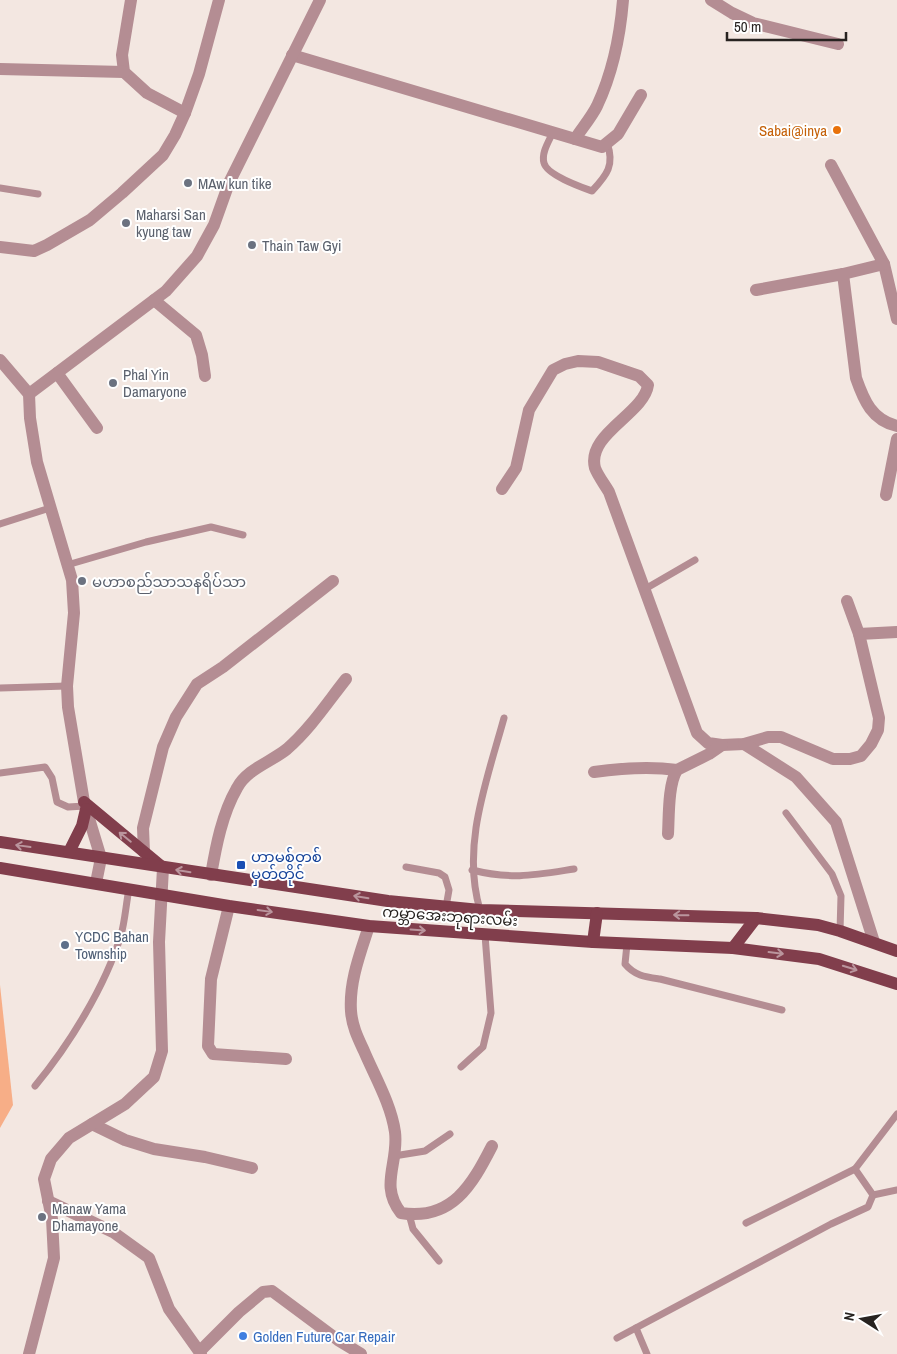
<svg xmlns="http://www.w3.org/2000/svg" width="897" height="1354" font-family="'Archivo Narrow','Noto Sans Myanmar',sans-serif">
<style>
.green{fill:#f7ae87}
.lines{fill:none;stroke-linecap:round;stroke-linejoin:round}
.service{stroke:#b48d93;stroke-width:7}
.minor{stroke:#b48d93;stroke-width:12}
.primary{stroke:#813e4c;stroke-width:12}
.oneway{stroke:#ba959d}
.food-dot{fill:#e8710a;stroke:#fff;stroke-width:2}
.worship-dot{fill:#6b7280;stroke:#fff;stroke-width:2}
.transit-dot{fill:#1a4fb4;stroke:#fff;stroke-width:2}
.service-dot{fill:#5c6f8a;stroke:#fff;stroke-width:2}
.shop-dot{fill:#3f7fe0;stroke:#fff;stroke-width:2}
.labels{text-anchor:middle;dominant-baseline:central;stroke-width:4;stroke-linejoin:round;paint-order:stroke}
.food-label{font-size:15px;fill:#c56008;stroke:#fff;text-anchor:end}
.worship-label{font-size:15px;fill:#5b616d;stroke:#fff;text-anchor:start}
.transit-label{font-size:15px;fill:#164399;stroke:#fff;text-anchor:start}
.street-label{font-size:15px;fill:#272320;stroke:#fff}
.service-label{font-size:15px;fill:#4e5e75;stroke:#fff;text-anchor:start}
.shop-label{font-size:15px;fill:#366cbe;stroke:#fff;text-anchor:start}
</style>
<rect width="100%" height="100%" fill="#f3e7e1"/>
<path class="green" d="M 0,985 L 13,1105 L 0,1128 Z"/>
<g class="lines">
<g class="service">
<path d="M 553,132 C 549,141 541,153 544,163 C 547,175 581,187 592,191 C 607,175 615,165 607,143"/>
<path d="M 0,188 L 38,194"/>
<path d="M 0,524 L 50,508"/>
<path d="M 67,565 L 146,542 L 211,527 L 243,535"/>
<path d="M 645,589 L 695,560"/>
<path d="M 0,688 L 67,686"/>
<path d="M 0,773 L 45,767 L 52,778 L 57,802 L 68,807 L 85,806"/>
<path d="M 786,813 L 832,874 L 841,896 L 840,931"/>
<path d="M 406,867 L 439,873 L 445,877 L 449,890 L 446,907"/>
<path d="M 472,870 C 512,880 535,875 574,869"/>
<path d="M 480,910 C 461,846 487,780 504,718"/>
<path d="M 627,944 L 625,964 C 635,976 646,977 660,979 L 782,1010"/>
<path d="M 461,1067 L 483,1047 L 491,1013 L 485,935"/>
<path d="M 35,1086 C 69,1045 105,987 121,935 C 125,921 126,904 129,889"/>
<path d="M 394,1156 L 425,1151 L 450,1134"/>
<path d="M 873,1195 L 897,1190"/>
<path d="M 409,1214 L 413,1229 L 439,1261"/>
<path d="M 746,1223 L 855,1169 L 897,1114"/>
<path d="M 636,1328 L 647,1354"/>
<path d="M 617,1338 L 831,1224 L 868,1207 L 873,1195 L 855,1169"/>
</g>
<g class="minor">
<path d="M 131,0 L 122,55 L 124,72 L 147,93 L 185,113"/>
<path d="M 711,0 L 732,13 L 753,23 L 838,44"/>
<path d="M 292,55 L 602,147 L 618,134 L 641,95"/>
<path d="M 0,69 L 124,72"/>
<path d="M 575,139 C 582,128 591,118 597,106 C 613,72 620,37 623,0"/>
<path d="M 831,165 L 884,264 L 897,319"/>
<path d="M 0,247 L 34,251 L 47,245 L 90,220 L 122,193 L 163,155 L 175,135 L 185,113 L 199,74 L 219,0"/>
<path d="M 843,274 L 856,378 C 864,401 872,420 897,426"/>
<path d="M 756,290 L 843,274 L 884,264"/>
<path d="M 154,300 L 196,335 L 202,355 L 205,376"/>
<path d="M 0,360 L 29,394 L 30,418 L 37,462 L 72,580 L 74,613 L 67,686 L 68,707 L 84,802 L 101,858 L 96,883"/>
<path d="M 57,373 L 97,428"/>
<path d="M 29,394 L 166,291 L 197,256 L 214,225 L 229,183 L 320,0"/>
<path d="M 502,489 L 516,468 L 529,410 L 553,370 L 565,364 L 578,361 L 598,362 L 639,376 L 648,385 C 644,414 586,434 595,468 C 598,476 605,485 609,492 L 697,733 L 708,743 L 722,745 L 744,744 L 768,737 L 781,737 L 833,759 L 850,759 L 861,756 L 871,744 L 878,730 L 879,718 L 859,634 L 847,601"/>
<path d="M 886,495 L 897,439"/>
<path d="M 859,634 L 897,632"/>
<path d="M 744,744 L 796,777 L 836,822 L 874,942"/>
<path d="M 594,772 C 623,768 649,766 677,770"/>
<path d="M 668,834 C 669,817 668,784 677,770 L 709,754 L 722,745"/>
<path d="M 144,852 L 143,828 L 163,747 L 176,717 L 197,684 L 223,667 L 333,581"/>
<path d="M 211,875 C 216,846 222,814 237,788 C 247,769 271,762 287,749 C 310,729 327,703 346,679"/>
<path d="M 229,906 L 211,979 L 208,1046 L 213,1054 L 286,1059"/>
<path d="M 369,926 C 360,954 349,982 351,1011 C 352,1026 358,1038 364,1051 C 375,1077 391,1104 395,1132 C 399,1163 379,1185 401,1213 C 452,1221 472,1185 492,1146"/>
<path d="M 92,1124 L 125,1140 L 154,1149 L 205,1157 L 252,1168"/>
<path d="M 48,1201 L 113,1232 L 149,1258 L 169,1309 L 201,1354"/>
<path d="M 200,1351 L 239,1312 L 263,1292 L 272,1291 L 338,1340 L 361,1354"/>
<path d="M 29,1354 L 54,1258 L 52,1219 L 44,1179 L 51,1159 L 69,1138 L 125,1104 L 154,1077 L 162,1051 L 159,942 L 163,868"/>
</g>
<g class="primary">
<path d="M 84,802 L 161,866"/>
<path d="M 0,842 L 388,901 L 480,910 L 756,918 L 818,925 L 840,931 L 897,951"/>
<path d="M 69,852 L 82,826 L 86,809"/>
<path d="M 0,868 L 229,906 L 369,926 L 593,942 L 733,948 L 819,959 L 897,984"/>
<path d="M 593,942 L 597,913"/>
<path d="M 733,948 L 756,918"/>
</g>
</g>
<defs><path id="oneway-shaft" d="M-6 0H5M1.5-3L5.5 0L1.5 3" fill="none" stroke-width="1.6" stroke-linecap="round" stroke-linejoin="round" transform="scale(1.25)"/></defs>
<g class="oneway">
<use href="#oneway-shaft" transform="translate(125 837) rotate(-141)"/>
<use href="#oneway-shaft" transform="translate(23 846) rotate(-172)"/>
<use href="#oneway-shaft" transform="translate(183 871) rotate(-171)"/>
<use href="#oneway-shaft" transform="translate(361 897) rotate(-171)"/>
<use href="#oneway-shaft" transform="translate(265 911) rotate(8)"/>
<use href="#oneway-shaft" transform="translate(681 915) rotate(-179)"/>
<use href="#oneway-shaft" transform="translate(418 930) rotate(4)"/>
<use href="#oneway-shaft" transform="translate(776 953) rotate(7)"/>
<use href="#oneway-shaft" transform="translate(850 968) rotate(17)"/>
</g>
<circle class="food-dot" cx="837" cy="130" r="5"/>
<g class="worship-dot">
<circle cx="188" cy="183" r="5"/>
<circle cx="126" cy="223" r="5"/>
<circle cx="252" cy="245" r="5"/>
<circle cx="113" cy="383" r="5"/>
<circle cx="82" cy="581" r="5"/>
<circle cx="42" cy="1217" r="5"/>
</g>
<rect class="transit-dot" x="236" y="860" width="10" height="10" rx="2.5"/>
<circle class="service-dot" cx="65" cy="945" r="5"/>
<circle class="shop-dot" cx="243" cy="1336" r="5"/>
<g class="labels">
<g class="food-label">
<text x="827" y="130">Sabai@inya</text>
</g>
<g class="worship-label">
<text x="198" y="183">MAw kun tike</text>
<text x="136" y="214">Maharsi San<tspan x="136" dy="17">kyung taw</tspan></text>
<text x="262" y="245">Thain Taw Gyi</text>
<text x="123" y="374">Phal Yin<tspan x="123" dy="17">Damaryone</tspan></text>
<text x="92" y="581">မဟာစည်သာသနရိပ်သာ</text>
<text x="52" y="1208">Manaw Yama<tspan x="52" dy="17">Dhamayone</tspan></text>
</g>
<g class="transit-label">
<text x="251" y="856">ဟာမစ်တစ်<tspan x="251" dy="17">မှတ်တိုင်</tspan></text>
</g>
<g class="street-label">
<text transform="translate(450 916) rotate(4)">ကမ္ဘာအေးဘုရားလမ်း</text>
</g>
<g class="service-label">
<text x="75" y="936">YCDC Bahan<tspan x="75" dy="17">Township</tspan></text>
</g>
<g class="shop-label">
<text x="253" y="1336">Golden Future Car Repair</text>
</g>
</g>
<g transform="translate(862 1319) rotate(281)" stroke="#ffffff" stroke-width="4" paint-order="stroke">
<path d="M0-4L9 19L0 12L-9 19Z" fill="#272320"/>
<text y="-8" font-size="14" font-weight="bold" text-anchor="middle" fill="#272320">N</text>
</g>
<path d="M727 32v8h119v-8" fill="none" stroke="#272320" stroke-width="2.5"/>
<text x="734" y="32" font-size="15" fill="#272320" stroke="#ffffff" stroke-width="4" paint-order="stroke">50 m</text>
</svg>
